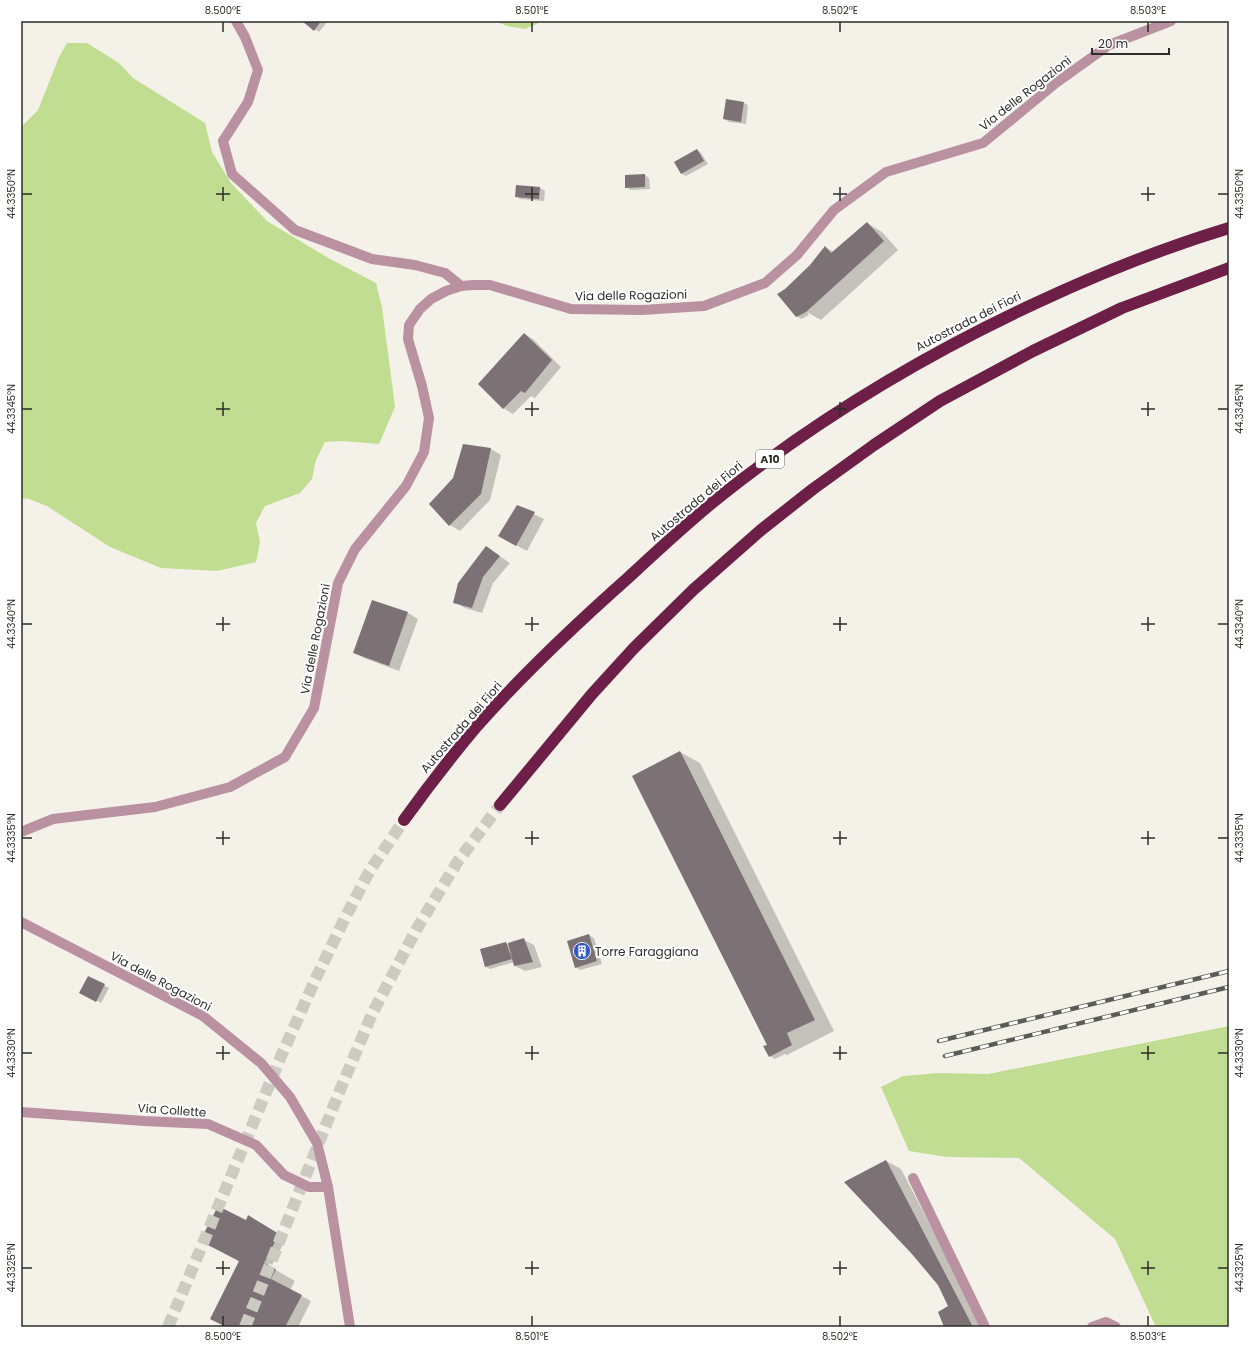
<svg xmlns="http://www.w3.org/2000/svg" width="1250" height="1348" font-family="Poppins,sans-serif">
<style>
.green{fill:#c1dd91}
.shadow{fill:#0003}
.building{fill:#7c7275}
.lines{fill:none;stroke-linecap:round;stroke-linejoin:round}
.motorway-tunnel{stroke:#cccbc2;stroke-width:12;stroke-dasharray:12 6;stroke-linecap:butt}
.minor{stroke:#b991a1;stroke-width:10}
.tertiary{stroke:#b991a1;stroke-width:10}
.motorway{stroke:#6d1f48;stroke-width:12}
.rail-casing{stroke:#5c5c56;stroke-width:4.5}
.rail{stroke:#fff;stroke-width:3;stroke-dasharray:9;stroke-linecap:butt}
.ticks{fill:none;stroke:#2d2d29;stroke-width:1.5}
.labels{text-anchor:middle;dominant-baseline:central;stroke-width:4;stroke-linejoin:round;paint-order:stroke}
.shield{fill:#fff;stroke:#6c6c69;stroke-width:1}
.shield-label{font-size:11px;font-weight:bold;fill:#2d2d29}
.street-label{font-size:12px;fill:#2d2d29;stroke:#fff}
.poi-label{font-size:12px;fill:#2d2d29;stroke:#fff;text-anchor:start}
.neatline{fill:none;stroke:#2d2d29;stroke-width:1.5}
.ticks-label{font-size:10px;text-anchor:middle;fill:#2d2d29}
</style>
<rect width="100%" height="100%" fill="#f4f2e8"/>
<g class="green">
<path d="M 495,21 L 543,21 L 525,29 L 507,26 Z"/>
<path d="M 67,43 L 87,43 L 119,63 L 133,78 L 205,123 L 212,152 L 231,183 L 267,221 L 330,259 L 376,283 L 382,307 L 395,407 L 379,444 L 342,441 L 325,442 L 316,460 L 312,479 L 300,493 L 265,506 L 256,523 L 260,542 L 256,562 L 217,571 L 161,568 L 110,547 L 47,506 L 29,499 L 21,498 L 21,130 L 23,125 L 38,110 L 59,57 Z"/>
<path d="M 1229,1026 L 1229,1327 L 1156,1327 L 1115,1239 L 1019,1158 L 947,1157 L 909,1151 L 881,1087 L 903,1076 L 939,1073 L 988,1074 Z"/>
</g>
<g class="shadow">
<path d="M 304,21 L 328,21 L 319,32 Z"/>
<path d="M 744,103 L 748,105 L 746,124 L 729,122 L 725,119 Z"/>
<path d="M 697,150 L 701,153 L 708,164 L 686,176 L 682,174 L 675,162 Z"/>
<path d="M 645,175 L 649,178 L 650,189 L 631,190 L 626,187 Z"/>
<path d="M 517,186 L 540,188 L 545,191 L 544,201 L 520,199 L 516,196 Z"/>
<path d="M 867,223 L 882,232 L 898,250 L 821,320 L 807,312 L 809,315 L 801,319 L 796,316 L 786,290 L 811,266 L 825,247 L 834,252 Z"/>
<path d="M 525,334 L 534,340 L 561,367 L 535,398 L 531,396 L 513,414 L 503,408 Z"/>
<path d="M 491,449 L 501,455 L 490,500 L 460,531 L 450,525 L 431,504 Z"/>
<path d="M 517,506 L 544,519 L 527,551 L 510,542 Z"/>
<path d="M 486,547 L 510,563 L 493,583 L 482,613 L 465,608 L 455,602 Z"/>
<path d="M 373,601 L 408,613 L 418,619 L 399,671 L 364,658 L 354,652 Z"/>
<path d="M 680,752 L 700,763 L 834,1031 L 787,1055 L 785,1054 L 775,1059 L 770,1056 L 768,1045 Z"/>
<path d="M 589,935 L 594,938 L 602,964 L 580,970 L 576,967 Z"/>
<path d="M 524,940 L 534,945 L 542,967 L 525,971 L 515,966 L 514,962 L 490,969 L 486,967 L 506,943 L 508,944 Z"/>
<path d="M 89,977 L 109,988 L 101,1003 L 81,992 Z"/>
<path d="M 886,1161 L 901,1169 L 983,1327 L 946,1327 L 949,1307 Z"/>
<path d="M 249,1217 L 286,1239 L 272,1265 L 269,1263 L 269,1266 L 295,1281 L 290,1290 L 311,1301 L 298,1327 L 226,1327 L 240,1262 L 201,1240 L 246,1222 Z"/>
</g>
<g class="building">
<path d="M 302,21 L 321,21 L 314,31 Z"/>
<path d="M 726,99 L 744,102 L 741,122 L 723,119 Z"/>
<path d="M 697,149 L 704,161 L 681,174 L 674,162 Z"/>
<path d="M 645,174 L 645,187 L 625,188 L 625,175 Z"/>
<path d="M 516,185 L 540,187 L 539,199 L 515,197 Z"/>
<path d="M 867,222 L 884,241 L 806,312 L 796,317 L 777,294 L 785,289 L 810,265 L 825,246 L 831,253 Z"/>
<path d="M 524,333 L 552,360 L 525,393 L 521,391 L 503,409 L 478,384 Z"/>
<path d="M 463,444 L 491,448 L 481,494 L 449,526 L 429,504 L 453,478 Z"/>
<path d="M 517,505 L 535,512 L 516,546 L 498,536 Z"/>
<path d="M 486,546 L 500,556 L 483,577 L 472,608 L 453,603 L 458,583 Z"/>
<path d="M 372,600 L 408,612 L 389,666 L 353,653 Z"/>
<path d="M 680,751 L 815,1020 L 787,1033 L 792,1045 L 769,1057 L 763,1046 L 767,1045 L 632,776 Z"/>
<path d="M 589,934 L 597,961 L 575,968 L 567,941 Z"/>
<path d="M 524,938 L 533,962 L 514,966 L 508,943 Z"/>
<path d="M 506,942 L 512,959 L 485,967 L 480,949 Z"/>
<path d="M 88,976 L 105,984 L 96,1002 L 79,993 Z"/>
<path d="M 886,1160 L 973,1327 L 944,1327 L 938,1312 L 948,1306 L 938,1285 L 911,1253 L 844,1182 Z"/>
<path d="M 218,1206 L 246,1220 L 248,1215 L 279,1234 L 264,1263 L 276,1269 L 271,1279 L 302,1295 L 285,1327 L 226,1327 L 210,1319 L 239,1261 L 200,1241 Z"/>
</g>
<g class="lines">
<g class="motorway-tunnel">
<path d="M 168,1327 L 282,1054 L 316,978 L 345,918 L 369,872 L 404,820"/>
<path d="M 245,1327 L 338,1095 L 372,1014 L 416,930 L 458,861 L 500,805"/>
</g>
<g class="minor">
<path d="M 236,21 L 245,37 L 258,70 L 248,102 L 223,141 L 232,174 L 295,230 L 372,259 L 415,265 L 445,273 L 461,286"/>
<path d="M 21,1112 L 144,1121 L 208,1124 L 256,1145 L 284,1175 L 309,1187 L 328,1187 L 350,1327"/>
<path d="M 913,1178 L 985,1327"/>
<path d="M 1092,1327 L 1106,1322 L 1116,1327"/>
</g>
<g class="tertiary">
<path d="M 21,832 L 53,819 L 155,807 L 230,787 L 285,757 L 314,708 L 338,583 L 355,549 L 406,486 L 424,452 L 429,418 L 422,386 L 408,339 L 409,325 L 420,309 L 431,299 L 446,291 L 461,286 L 474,285 L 490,285 L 571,309 L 642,310 L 704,306 L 765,283 L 797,255 L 834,210 L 886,172 L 983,143 L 1056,83 L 1109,45 L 1171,21"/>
<path d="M 21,922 L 203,1016 L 261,1063 L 290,1097 L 317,1143 L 328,1187"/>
</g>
<g class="motorway">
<path d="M 500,805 L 592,694 L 634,648 L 693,590 L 761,530 L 813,489 L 874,445 L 940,401 L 1033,351 L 1122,308 L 1229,268"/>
<path d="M 404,820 C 427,788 451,757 477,726 C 524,673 576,624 629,577 C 658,550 687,523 718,498 C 816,420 922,356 1036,303 C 1098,274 1163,248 1229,228"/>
</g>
<defs>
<g id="rail">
<path d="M 939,1041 L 1229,971"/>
<path d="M 945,1056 L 1229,987"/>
</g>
</defs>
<use href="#rail" class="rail-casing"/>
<use href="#rail" class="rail"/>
</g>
<path class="ticks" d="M 223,22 L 223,32M 532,22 L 532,32M 840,22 L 840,32M 1148,22 L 1148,32M 223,187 L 223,201M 532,187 L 532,201M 840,187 L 840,201M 1148,187 L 1148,201M 22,194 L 32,194M 216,194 L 230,194M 525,194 L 539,194M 833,194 L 847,194M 1141,194 L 1155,194M 1218,194 L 1228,194M 223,402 L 223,416M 532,402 L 532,416M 840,402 L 840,416M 1148,402 L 1148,416M 22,409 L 32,409M 216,409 L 230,409M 525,409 L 539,409M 833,409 L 847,409M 1141,409 L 1155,409M 1218,409 L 1228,409M 223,617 L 223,631M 532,617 L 532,631M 840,617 L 840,631M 1148,617 L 1148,631M 22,624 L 32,624M 216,624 L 230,624M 525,624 L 539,624M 833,624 L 847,624M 1141,624 L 1155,624M 1218,624 L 1228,624M 223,831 L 223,845M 532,831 L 532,845M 840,831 L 840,845M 1148,831 L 1148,845M 22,838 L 32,838M 216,838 L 230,838M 525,838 L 539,838M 833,838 L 847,838M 1141,838 L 1155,838M 1218,838 L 1228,838M 223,1046 L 223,1060M 532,1046 L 532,1060M 840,1046 L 840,1060M 1148,1046 L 1148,1060M 22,1053 L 32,1053M 216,1053 L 230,1053M 525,1053 L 539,1053M 833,1053 L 847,1053M 1141,1053 L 1155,1053M 1218,1053 L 1228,1053M 223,1261 L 223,1275M 532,1261 L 532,1275M 840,1261 L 840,1275M 1148,1261 L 1148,1275M 22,1268 L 32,1268M 216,1268 L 230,1268M 525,1268 L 539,1268M 833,1268 L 847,1268M 1141,1268 L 1155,1268M 1218,1268 L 1228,1268M 223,1316 L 223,1326M 532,1316 L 532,1326M 840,1316 L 840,1326M 1148,1316 L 1148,1326"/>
<defs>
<symbol id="building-disc" viewBox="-11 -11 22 22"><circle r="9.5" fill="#3358c8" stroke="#fff"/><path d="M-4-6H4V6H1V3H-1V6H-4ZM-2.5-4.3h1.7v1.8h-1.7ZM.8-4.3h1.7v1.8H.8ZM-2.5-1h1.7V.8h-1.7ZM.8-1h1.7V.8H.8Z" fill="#fff"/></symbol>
</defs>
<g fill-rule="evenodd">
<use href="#building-disc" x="572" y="941" width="20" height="20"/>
</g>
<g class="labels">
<rect class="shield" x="756" y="450" width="28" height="18" rx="3"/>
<g class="shield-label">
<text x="770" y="459">A10</text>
</g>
<g class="street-label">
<text transform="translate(1025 93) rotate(-38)">Via delle Rogazioni</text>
<text transform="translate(631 295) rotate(-1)">Via delle Rogazioni</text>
<text transform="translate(968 321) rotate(-27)">Autostrada dei Fiori</text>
<text transform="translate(696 501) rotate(-40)">Autostrada dei Fiori</text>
<text transform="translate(315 639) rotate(-79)">Via delle Rogazioni</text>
<text transform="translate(461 727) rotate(-49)">Autostrada dei Fiori</text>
<text transform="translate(161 981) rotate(28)">Via delle Rogazioni</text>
<text transform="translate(172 1110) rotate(4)">Via Collette</text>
</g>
<g class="poi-label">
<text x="595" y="951">Torre Faraggiana</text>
</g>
</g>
<rect width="1250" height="1348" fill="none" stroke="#ffffff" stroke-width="44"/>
<path d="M1092 48v6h77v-6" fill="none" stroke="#2d2d29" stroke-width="2"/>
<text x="1098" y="48" font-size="12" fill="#2d2d29" stroke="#ffffff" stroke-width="3" paint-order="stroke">20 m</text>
<rect x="22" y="22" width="1206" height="1304" class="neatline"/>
<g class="ticks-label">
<text x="223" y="14">8.500°E</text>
<text x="532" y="14">8.501°E</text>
<text x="840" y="14">8.502°E</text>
<text x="1148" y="14">8.503°E</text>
<text transform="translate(11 194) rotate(-90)" y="4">44.3350°N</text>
<text transform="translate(1239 194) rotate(-90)" y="4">44.3350°N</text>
<text transform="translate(11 409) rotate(-90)" y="4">44.3345°N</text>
<text transform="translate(1239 409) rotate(-90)" y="4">44.3345°N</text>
<text transform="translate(11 624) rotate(-90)" y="4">44.3340°N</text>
<text transform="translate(1239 624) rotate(-90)" y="4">44.3340°N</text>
<text transform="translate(11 838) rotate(-90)" y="4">44.3335°N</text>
<text transform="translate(1239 838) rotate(-90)" y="4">44.3335°N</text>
<text transform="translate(11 1053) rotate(-90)" y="4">44.3330°N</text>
<text transform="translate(1239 1053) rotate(-90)" y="4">44.3330°N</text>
<text transform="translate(11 1268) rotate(-90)" y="4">44.3325°N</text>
<text transform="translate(1239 1268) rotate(-90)" y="4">44.3325°N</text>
<text x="223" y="1340">8.500°E</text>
<text x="532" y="1340">8.501°E</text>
<text x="840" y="1340">8.502°E</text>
<text x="1148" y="1340">8.503°E</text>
</g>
</svg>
